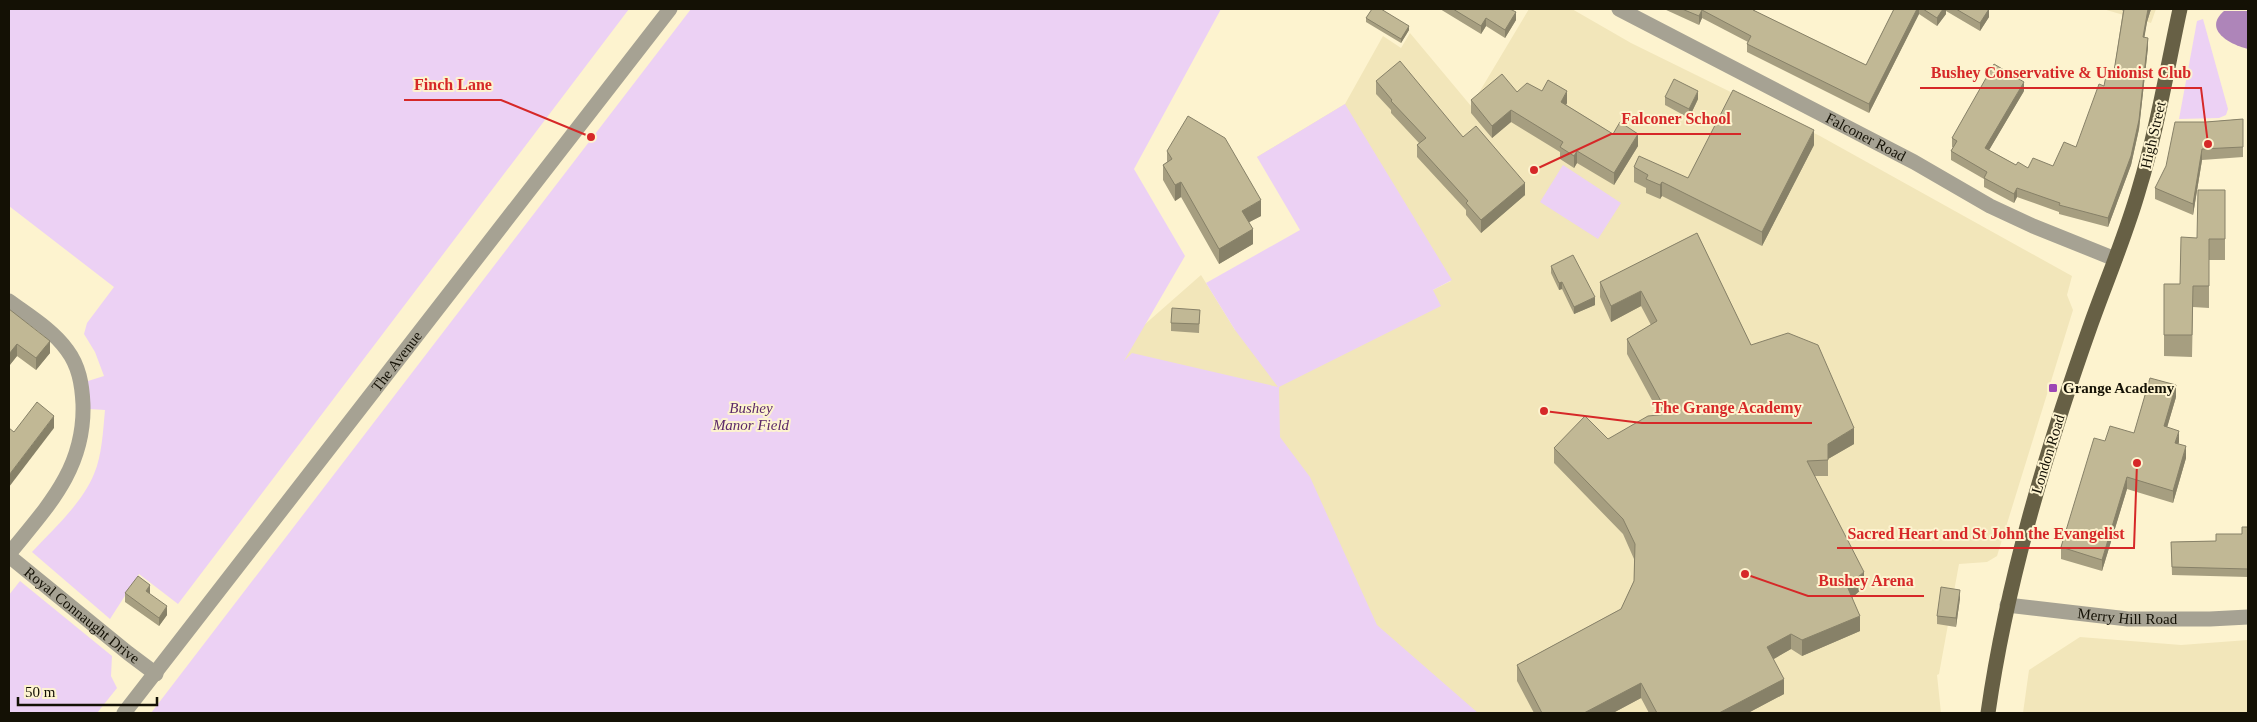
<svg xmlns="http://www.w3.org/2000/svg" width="2257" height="722" font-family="Georgia,serif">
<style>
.built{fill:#f2e6ba}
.green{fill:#ecd1f4}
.water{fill:#ae85b9}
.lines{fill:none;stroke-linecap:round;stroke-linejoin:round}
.minor{stroke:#a6a293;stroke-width:15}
.tertiary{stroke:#a6a293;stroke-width:15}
.primary{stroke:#676045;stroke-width:15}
.wall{fill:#a69e80}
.shaded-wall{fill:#878168}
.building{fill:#c1b895;stroke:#878168}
.poi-dot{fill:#9d47b5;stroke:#fdf3cf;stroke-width:2}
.labels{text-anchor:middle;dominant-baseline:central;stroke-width:4;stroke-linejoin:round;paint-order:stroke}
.street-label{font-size:15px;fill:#141105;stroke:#fdf3cf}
.poi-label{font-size:15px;font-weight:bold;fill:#141105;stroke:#fdf3cf;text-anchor:start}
.park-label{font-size:15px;font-style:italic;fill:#5b2869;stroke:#fdf3cf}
.leader{fill:none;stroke:#d62828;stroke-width:2}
.callout-dot{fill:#d62828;stroke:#fdf3cf;stroke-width:2}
.callout-label{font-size:16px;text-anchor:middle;font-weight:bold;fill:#d62828;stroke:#fdf3cf;stroke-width:4;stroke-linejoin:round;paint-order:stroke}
</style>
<rect width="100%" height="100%" fill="#fdf3cf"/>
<g class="built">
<path d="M 1529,9 L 1572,9 L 1631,43 L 1820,136 L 2072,276 L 2067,295 L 2073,310 L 1997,556 L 1987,562 L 1959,564 L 1939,674 L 1937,675 L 1941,713 L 1022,713 L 1020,434 L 1201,275 L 1235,330 L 1433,290 L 1451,281 L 1257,157 L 1345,104 L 1383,36 L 1401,48 L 1410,33 L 1471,106 Z"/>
<path d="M 2103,9 L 2156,9 L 2151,23 Z"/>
<path d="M 2080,637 L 2181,645 L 2248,640 L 2248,713 L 2023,713 L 2029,670 Z"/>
</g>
<g class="green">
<path d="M 9,9 L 629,9 L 178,604 L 139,574 L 110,619 L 32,552 C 54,528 81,505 94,474 C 102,455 103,431 105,410 L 89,409 L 88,381 L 104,376 L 95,352 L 84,334 L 87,323 L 114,287 L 9,206 Z"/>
<path d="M 691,9 L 1221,9 L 1134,169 L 1185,256 L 1124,361 L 1132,353 L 1278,387 L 1235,330 L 1206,283 L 1300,230 L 1257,157 L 1345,104 L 1452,280 L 1433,290 L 1441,306 L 1279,387 L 1280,437 L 1310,477 L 1377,625 L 1478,713 L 151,713 Z"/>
<path d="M 2203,19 L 2228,109 L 2226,115 L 2219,118 L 2179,119 L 2197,21 Z"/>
<path d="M 1563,165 L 1621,203 L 1598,239 L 1540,202 Z"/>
<path d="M 20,581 L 112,656 L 111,676 L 117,688 L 97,713 L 9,713 L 9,595 Z"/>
</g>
<path class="water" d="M 2224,11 L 2248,11 L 2248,49 C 2231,45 2202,30 2224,11 Z"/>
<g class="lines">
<g class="minor">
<path d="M 9,301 C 28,315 53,330 67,350 C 79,366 82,384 83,404 C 85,469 47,507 9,554"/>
<path id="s1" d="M 9,556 L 128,653 L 156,674"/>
</g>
<g class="tertiary">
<path id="s2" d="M 1619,9 L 1914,162 L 1990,206 L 2033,226 L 2115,259"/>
<path id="s3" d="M 2007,605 L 2128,619 L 2210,619 L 2248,617"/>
<path id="s4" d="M 124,713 L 670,9"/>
</g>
<path class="primary" d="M 1988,713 C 2007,580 2046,451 2091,324 C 2107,279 2126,235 2139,189 C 2157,130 2167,69 2180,9"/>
</g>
<g class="wall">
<path d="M 1440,9 L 1510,9 L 1516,20 L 1505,38 L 1486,26 L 1481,34 Z"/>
<path d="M 1664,9 L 1755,9 L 1755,11 L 1866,65 L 1894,9 L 1989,9 L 1989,17 L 1980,31 L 1946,11 L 1946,14 L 1937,26 L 1919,14 L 1869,113 L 1747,52 L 1747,44 L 1748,42 L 1702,18 L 1699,25 Z"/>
<path d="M 2122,9 L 2151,9 L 2147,22 L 2144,37 L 2148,47 L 2139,129 L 2131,165 L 2108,227 L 2059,214 L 2059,212 L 2017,197 L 2014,203 L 1984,187 L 1984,179 L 1951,160 L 1951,151 L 1953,147 L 1952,147 L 1952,138 L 2024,91 L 1989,150 L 2016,165 L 2028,168 L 2053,166 L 2076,147 L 2104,86 L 2114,71 L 2123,11 L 2122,10 Z"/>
<path d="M 1366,18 L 1409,30 L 1401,43 L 1366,22 Z"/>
<path d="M 1376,81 L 1463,137 L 1525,195 L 1481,233 L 1466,215 L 1466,210 L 1417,157 L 1417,145 L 1419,143 L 1391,113 L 1391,110 L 1376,94 Z"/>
<path d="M 1542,91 L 1567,103 L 1566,105 L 1613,134 L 1638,146 L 1614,185 L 1577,163 L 1574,168 L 1560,159 L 1560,152 L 1511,122 L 1492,138 L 1471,113 L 1471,100 Z"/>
<path d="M 1665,97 L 1698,99 L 1689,118 L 1665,105 Z"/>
<path d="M 2243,119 L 2243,157 L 2202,160 L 2193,215 L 2155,199 L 2155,188 L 2206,122 Z"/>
<path d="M 1814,145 L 1762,246 L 1662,196 L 1660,199 L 1646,193 L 1646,188 L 1634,182 L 1634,167 L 1688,178 Z"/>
<path d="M 1167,151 L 1261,216 L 1249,222 L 1253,244 L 1219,264 L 1181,197 L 1175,201 L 1163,180 L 1163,165 L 1167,162 Z"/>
<path d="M 2225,190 L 2225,260 L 2209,260 L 2209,308 L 2193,307 L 2192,357 L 2164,356 L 2164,284 L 2180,284 L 2197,238 Z"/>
<path d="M 1697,233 L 1751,345 L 1854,444 L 1828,459 L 1828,476 L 1815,476 L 1864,587 L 1852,598 L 1860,631 L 1802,656 L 1791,649 L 1773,659 L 1784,694 L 1748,713 L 1649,713 L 1641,698 L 1613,713 L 1534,713 L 1517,681 L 1517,665 L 1621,609 L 1634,581 L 1634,559 L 1623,534 L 1554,463 L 1554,448 L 1608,439 L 1660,415 L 1627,354 L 1627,339 L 1651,325 L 1641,306 L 1611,322 L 1600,297 L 1600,282 Z"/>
<path d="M 1551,266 L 1595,305 L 1574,314 L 1562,289 L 1559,290 L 1551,273 Z"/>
<path d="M 9,309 L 50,353 L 36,370 L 17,356 L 9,366 Z"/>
<path d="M 1200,310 L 1199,333 L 1171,331 L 1171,323 Z"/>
<path d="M 2176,397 L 2167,427 L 2179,442 L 2178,444 L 2186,458 L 2173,503 L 2127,489 L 2102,571 L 2061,559 L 2061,547 L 2105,441 L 2134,433 Z"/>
<path d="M 2248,527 L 2248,577 L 2172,575 L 2171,542 L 2216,541 L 2242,534 Z"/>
<path d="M 125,593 L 150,593 L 150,594 L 167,615 L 159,626 L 125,602 Z"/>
<path d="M 1960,598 L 1956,627 L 1937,624 L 1937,616 Z"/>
</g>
<g class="shaded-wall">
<path d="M 1917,9 L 1919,9 L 1919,14 L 1869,113 L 1869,104 Z"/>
<path d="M 1943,9 L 1946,9 L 1946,14 L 1937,26 L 1937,18 Z"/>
<path d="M 1989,9 L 1989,17 L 1980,31 L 1980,23 Z"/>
<path d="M 2148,9 L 2151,9 L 2147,22 L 2143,46 L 2143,37 Z"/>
<path d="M 1702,10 L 1702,18 L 1699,25 L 1699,16 Z"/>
<path d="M 1516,12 L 1516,20 L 1505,38 L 1505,30 Z"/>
<path d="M 1486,18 L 1486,26 L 1481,34 L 1481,26 Z"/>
<path d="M 1409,26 L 1409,30 L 1401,43 L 1401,39 Z"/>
<path d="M 2148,38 L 2148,47 L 2139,129 L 2131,165 L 2108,227 L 2108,218 Z"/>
<path d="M 2024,82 L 2024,91 L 1985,157 L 1985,148 Z"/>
<path d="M 1567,91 L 1567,103 L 1561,114 L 1561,102 Z"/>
<path d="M 1698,91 L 1698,99 L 1689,118 L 1689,109 Z"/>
<path d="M 1511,110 L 1511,122 L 1492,138 L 1492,126 Z"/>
<path d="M 1814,130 L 1814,145 L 1762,246 L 1762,232 Z"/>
<path d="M 1638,134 L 1638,146 L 1614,185 L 1614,173 Z"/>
<path d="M 2202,149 L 2202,160 L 2193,215 L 2193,204 Z"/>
<path d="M 1577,151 L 1577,163 L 1574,168 L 1574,156 Z"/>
<path d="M 1181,182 L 1181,197 L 1175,201 L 1175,185 Z"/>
<path d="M 1662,182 L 1662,196 L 1660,199 L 1660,185 Z"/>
<path d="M 1525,183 L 1525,195 L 1481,233 L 1481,220 Z"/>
<path d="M 2017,188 L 2017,197 L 2014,203 L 2014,194 Z"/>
<path d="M 1261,200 L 1261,216 L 1242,226 L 1242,211 Z"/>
<path d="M 1253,229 L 1253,244 L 1219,264 L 1219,249 Z"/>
<path d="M 1562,282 L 1562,289 L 1559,290 L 1559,283 Z"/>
<path d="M 1641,291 L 1641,306 L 1611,322 L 1611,306 Z"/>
<path d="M 1595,297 L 1595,305 L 1574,314 L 1574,307 Z"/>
<path d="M 50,341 L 50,353 L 36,370 L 36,358 Z"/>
<path d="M 17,344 L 17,356 L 9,366 L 9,354 Z"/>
<path d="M 2176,385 L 2176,397 L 2164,438 L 2164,426 Z"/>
<path d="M 54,416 L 54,428 L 9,487 L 9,475 Z"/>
<path d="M 1854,428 L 1854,444 L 1828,459 L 1828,444 Z"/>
<path d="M 2179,431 L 2179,442 L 2175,454 L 2175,443 Z"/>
<path d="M 2186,446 L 2186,458 L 2173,503 L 2173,491 Z"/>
<path d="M 2127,477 L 2127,489 L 2102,571 L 2102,560 Z"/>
<path d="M 1864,572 L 1864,587 L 1847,602 L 1847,586 Z"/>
<path d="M 150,585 L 150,593 L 146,599 L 146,591 Z"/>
<path d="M 1960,590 L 1960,598 L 1956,627 L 1956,618 Z"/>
<path d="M 167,606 L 167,615 L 159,626 L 159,618 Z"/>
<path d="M 1860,616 L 1860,631 L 1802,656 L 1802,640 Z"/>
<path d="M 1791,634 L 1791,649 L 1767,663 L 1767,647 Z"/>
<path d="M 1784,679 L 1784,694 L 1748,713 L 1719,713 Z"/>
<path d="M 1641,683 L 1641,698 L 1613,713 L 1584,713 Z"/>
</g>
<g class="building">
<path d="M 1372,9 L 1381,9 L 1409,26 L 1401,39 L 1366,18 Z"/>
<path d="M 1453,9 L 1510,9 L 1516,12 L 1505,30 L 1486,18 L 1481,26 Z"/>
<path d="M 1682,9 L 1753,9 L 1753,10 L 1866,65 L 1894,9 L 1917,9 L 1869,104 L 1747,44 L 1751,36 L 1702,10 L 1699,16 Z"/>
<path d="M 1923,9 L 1943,9 L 1937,18 Z"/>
<path d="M 1956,9 L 1989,9 L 1980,23 Z"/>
<path d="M 2124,9 L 2148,9 L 2143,37 L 2148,38 L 2139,120 L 2131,156 L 2108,218 L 2059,205 L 2060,203 L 2017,188 L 2014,194 L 1984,178 L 1987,172 L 1951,151 L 1957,141 L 1952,138 L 1994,64 L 2024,82 L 1985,148 L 2016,165 L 2018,162 L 2028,168 L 2033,158 L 2053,166 L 2064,142 L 2076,147 L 2099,84 L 2104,86 L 2107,70 L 2114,71 Z"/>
<path d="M 1400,61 L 1463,137 L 1476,126 L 1525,183 L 1481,220 L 1466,203 L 1468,201 L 1417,145 L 1426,138 L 1391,101 L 1392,100 L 1376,81 Z"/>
<path d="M 1502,74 L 1517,92 L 1527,83 L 1542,91 L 1548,80 L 1567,91 L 1561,102 L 1613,134 L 1620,122 L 1638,134 L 1614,173 L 1577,151 L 1574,156 L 1560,147 L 1563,142 L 1511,110 L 1492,126 L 1471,100 Z"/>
<path d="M 1674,79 L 1698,91 L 1689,109 L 1665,97 Z"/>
<path d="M 1733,90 L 1814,130 L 1762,232 L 1662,182 L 1660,185 L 1646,179 L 1648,175 L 1634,167 L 1639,156 L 1688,178 Z"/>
<path d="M 1188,116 L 1225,138 L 1261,200 L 1242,211 L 1253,229 L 1219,249 L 1181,182 L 1175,185 L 1163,165 L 1172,159 L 1167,151 Z"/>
<path d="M 2243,119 L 2243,147 L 2202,149 L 2193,204 L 2155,188 L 2166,166 L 2175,122 L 2206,122 Z"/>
<path d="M 2198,190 L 2225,190 L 2225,239 L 2209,239 L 2209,286 L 2193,286 L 2192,335 L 2164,335 L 2164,284 L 2180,284 L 2181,237 L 2197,238 Z"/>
<path d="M 1697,233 L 1751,345 L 1788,333 L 1818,345 L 1854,428 L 1828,444 L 1828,460 L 1807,461 L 1864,572 L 1847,586 L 1860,616 L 1802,640 L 1791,634 L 1767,647 L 1784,679 L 1719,713 L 1657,713 L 1641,683 L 1584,713 L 1542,713 L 1517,665 L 1621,609 L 1634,581 L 1635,544 L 1623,519 L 1554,448 L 1585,416 L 1608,439 L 1648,416 L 1668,414 L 1627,339 L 1657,321 L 1641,291 L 1611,306 L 1600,282 Z"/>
<path d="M 1573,255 L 1595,297 L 1574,307 L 1562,282 L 1559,283 L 1551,266 Z"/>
<path d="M 1172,308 L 1200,310 L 1199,324 L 1171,323 Z"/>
<path d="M 9,309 L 50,341 L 36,358 L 17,344 L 9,354 Z"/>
<path d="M 2150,378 L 2176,385 L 2164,426 L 2179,431 L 2175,443 L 2186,446 L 2173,491 L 2127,477 L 2102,560 L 2061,547 L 2094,438 L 2105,441 L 2110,426 L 2134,433 Z"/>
<path d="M 37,402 L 54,416 L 9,475 L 9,428 L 14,432 Z"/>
<path d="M 2242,527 L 2248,527 L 2248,569 L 2172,567 L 2171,542 L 2216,541 L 2216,534 L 2242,534 Z"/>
<path d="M 138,576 L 150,585 L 146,591 L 167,606 L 159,618 L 125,593 Z"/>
<path d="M 1941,587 L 1960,590 L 1956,618 L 1937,616 Z"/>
</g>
<rect class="poi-dot" x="2048" y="383" width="10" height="10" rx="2.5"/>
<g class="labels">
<g class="street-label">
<text transform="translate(2153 135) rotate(-77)">High Street</text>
<text stroke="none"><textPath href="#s2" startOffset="278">Falconer Road</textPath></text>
<text stroke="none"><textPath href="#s4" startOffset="445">The Avenue</textPath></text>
<text transform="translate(2048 454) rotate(-73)">London Road</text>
<text stroke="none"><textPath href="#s1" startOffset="94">Royal Connaught Drive</textPath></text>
<text stroke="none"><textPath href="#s3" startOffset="121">Merry Hill Road</textPath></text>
</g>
<g class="poi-label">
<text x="2063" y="388">Grange Academy</text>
</g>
<g class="park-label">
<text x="751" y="408">Bushey<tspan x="751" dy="17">Manor Field</tspan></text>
</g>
</g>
<path class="leader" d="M2208 144L2201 88H1920M591 137L501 100H404M1534 170L1611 134H1741M1544 411L1642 423H1812M2137 463L2134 548H1837M1745 574L1808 596H1924"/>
<g class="callout-dot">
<circle cx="2208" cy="144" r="5"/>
<circle cx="591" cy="137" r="5"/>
<circle cx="1534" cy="170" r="5"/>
<circle cx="1544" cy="411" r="5"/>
<circle cx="2137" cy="463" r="5"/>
<circle cx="1745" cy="574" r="5"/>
</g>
<g class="callout-label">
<text x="2061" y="78">Bushey Conservative &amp; Unionist Club</text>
<text x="453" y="90">Finch Lane</text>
<text x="1676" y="124">Falconer School</text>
<text x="1727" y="413">The Grange Academy</text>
<text x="1986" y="539">Sacred Heart and St John the Evangelist</text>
<text x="1866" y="586">Bushey Arena</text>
</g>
<rect width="2257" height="722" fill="none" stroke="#141105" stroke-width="20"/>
<path d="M18 697v8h139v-8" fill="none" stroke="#141105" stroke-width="2.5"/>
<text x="25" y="697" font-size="15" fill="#141105" stroke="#fdf3cf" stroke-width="4" paint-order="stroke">50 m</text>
</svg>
